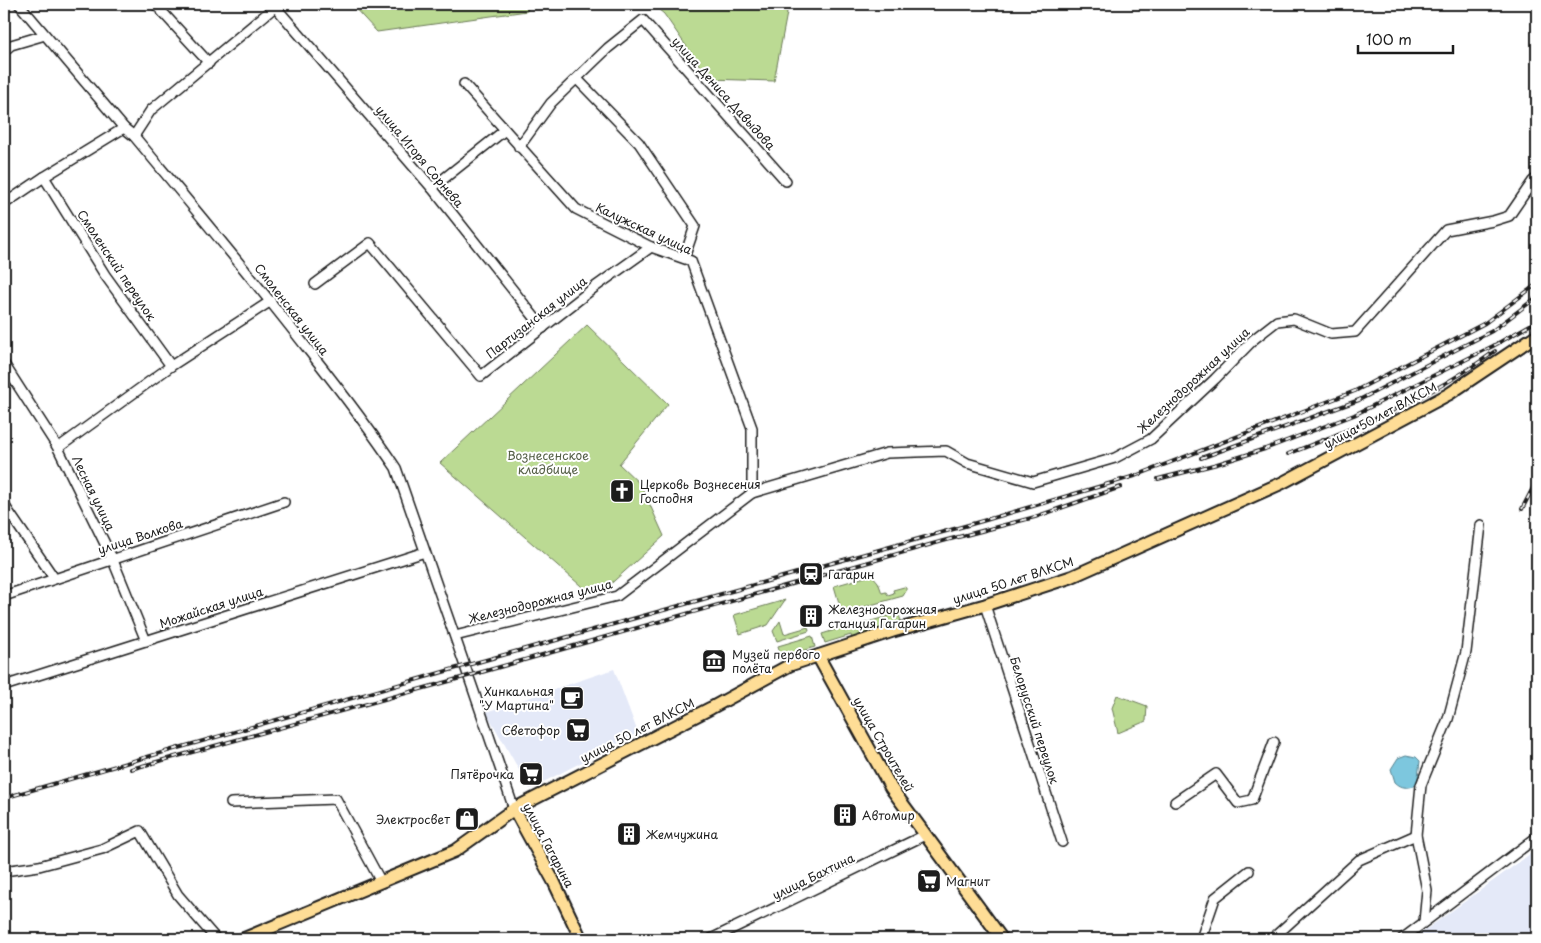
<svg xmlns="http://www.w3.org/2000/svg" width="1541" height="943" font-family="'Playpen Sans',sans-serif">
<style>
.built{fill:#e4e9f8}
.green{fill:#bbda93;stroke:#6c7b58}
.water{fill:#7dc7de;stroke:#568390}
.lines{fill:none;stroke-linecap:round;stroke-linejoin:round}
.minor-casing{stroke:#1c1c1c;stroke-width:12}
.major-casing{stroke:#1c1c1c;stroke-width:15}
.minor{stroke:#fff;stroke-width:9}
.major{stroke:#fedd96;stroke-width:11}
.rail-casing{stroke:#1c1c1c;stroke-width:4}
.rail{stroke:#fff;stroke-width:2;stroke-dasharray:5.5;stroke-linecap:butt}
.labels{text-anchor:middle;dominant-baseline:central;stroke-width:4;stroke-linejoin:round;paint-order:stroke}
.street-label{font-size:12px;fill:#1c1c1c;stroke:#fff}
.park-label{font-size:12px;fill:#545e46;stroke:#fff}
.poi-label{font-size:12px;fill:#1c1c1c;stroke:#fff;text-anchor:start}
</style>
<rect width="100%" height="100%" fill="#fff"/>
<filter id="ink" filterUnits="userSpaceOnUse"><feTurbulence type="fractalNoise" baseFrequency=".02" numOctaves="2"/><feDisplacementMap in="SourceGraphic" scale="10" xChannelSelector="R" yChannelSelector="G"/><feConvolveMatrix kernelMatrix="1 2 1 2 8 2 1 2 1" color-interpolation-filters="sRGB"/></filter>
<g filter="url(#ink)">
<g class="built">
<path d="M 614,669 L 638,733 L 530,789 L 486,712 Z"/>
<path d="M 1537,849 L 1537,939 L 1413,939 Z"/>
</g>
<g class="green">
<path d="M 351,4 L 530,4 L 527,11 L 377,32 Z"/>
<path d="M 652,4 L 785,4 L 787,13 L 774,81 L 709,79 L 664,14 Z"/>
<path d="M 587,325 L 668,404 L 619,464 L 641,485 L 664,536 L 605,589 L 588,592 L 440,463 Z"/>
<path d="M 872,575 L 878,582 L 882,593 L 886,592 L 888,595 L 894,593 L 893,590 L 904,587 L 906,588 L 906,591 L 903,596 L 842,613 L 834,586 Z"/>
<path d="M 785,600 L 768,625 L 740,634 L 734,615 Z"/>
<path d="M 898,613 L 902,623 L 852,639 L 851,635 L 825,643 L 822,634 L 854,624 L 855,626 Z"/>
<path d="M 780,621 L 784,634 L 808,627 L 809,631 L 777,641 L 773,631 Z"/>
<path d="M 812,636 L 815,647 L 784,656 L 780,655 L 778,646 Z"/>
<path d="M 1117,695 L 1147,706 L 1146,721 L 1118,733 L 1112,708 Z"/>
</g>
<path class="water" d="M 1406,755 L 1416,757 L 1420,761 L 1417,785 C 1408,788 1402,789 1395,782 L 1391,769 L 1398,758 Z"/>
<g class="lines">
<defs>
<g id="minor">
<path d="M 19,4 L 124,128 L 134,136 C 193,207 253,278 310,352 C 340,390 369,428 396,468 L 473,689 L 514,809"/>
<path d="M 155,4 L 209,63"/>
<path d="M 273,4 L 432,188 L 543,328"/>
<path d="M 4,51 L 11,45 L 45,35"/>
<path d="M 577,79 L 639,143 L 695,226 L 684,258"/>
<path d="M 464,84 L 576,209 L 651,247 L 691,261 L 752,428 L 752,493"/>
<path d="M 134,136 L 151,110 L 276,6"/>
<path d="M 519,147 L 551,103 L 608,48 L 643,20 L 786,181"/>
<path d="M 44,177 L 105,275 L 171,366"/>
<path d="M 432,188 L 505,130"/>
<path d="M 4,204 L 44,177 L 124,128"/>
<path d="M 315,284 L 370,243 L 481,376 L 595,287 L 651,247"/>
<path d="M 4,364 L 58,448 L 112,558 L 146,641"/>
<path d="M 58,448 L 171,366 L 271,301"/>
<path d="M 4,505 L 54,578"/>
<path d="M 4,596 L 284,502"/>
<path d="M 985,605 L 1062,842"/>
<path d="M 455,636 L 617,596 L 752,493 L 887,453 L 946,451 L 967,463 L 1033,482 L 1115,458 L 1151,439 L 1215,379 L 1254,339 L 1277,321 L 1294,319 L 1331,334 L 1355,332 L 1446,230 L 1493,221 L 1509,216 L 1533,181 L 1537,178"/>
<path d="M 4,686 L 425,552"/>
<path d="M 1175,802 L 1216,774 L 1238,803 L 1252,800 L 1274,742"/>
<path d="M 231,803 L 336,799 L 381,882"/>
<path d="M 4,871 L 39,866 L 102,849 L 140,831 L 178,895 L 216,939"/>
<path d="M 1424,922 L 1427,890 L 1416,835 L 1421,785 L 1448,719 L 1466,652 L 1481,525"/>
<path d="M 711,939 L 925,835"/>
<path d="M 1201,939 L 1215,898 L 1249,871"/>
<path d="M 1272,939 L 1359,860 L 1416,835"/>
<path d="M 1402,939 L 1537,837"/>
</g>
<g id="major">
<path d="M 818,656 L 891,788 L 1002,939"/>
<path d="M 514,809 L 554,882 L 581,939"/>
<path d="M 243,939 L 455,851 L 514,809 L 711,708 L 790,665 L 893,631 L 985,605 L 1071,577 L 1282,483 L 1449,394 L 1537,335"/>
</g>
</defs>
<use href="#minor" class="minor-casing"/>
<use href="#major" class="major-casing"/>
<use href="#minor" class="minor"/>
<use href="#major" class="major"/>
<defs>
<g id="rail">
<path d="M 1288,454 C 1360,426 1431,398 1495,351"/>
<path d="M 1201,458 L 1359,400 L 1492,331 L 1537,297"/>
<path d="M 1158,479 L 1217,464 L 1265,449 L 1354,415 L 1493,346 L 1537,321"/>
<path d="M 1522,509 L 1537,480"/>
<path d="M 131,769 L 468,676 L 943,541 L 1035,517 L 1121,487"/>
<path d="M 4,798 L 464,666 L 986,520 L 1135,476 L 1355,391 L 1485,323 L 1537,284"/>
</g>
</defs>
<use href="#rail" class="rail-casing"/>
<use href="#rail" class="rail"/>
</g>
</g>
<defs>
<symbol id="church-square" viewBox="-11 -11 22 22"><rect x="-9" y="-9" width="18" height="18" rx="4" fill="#1c1c1c" stroke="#fff"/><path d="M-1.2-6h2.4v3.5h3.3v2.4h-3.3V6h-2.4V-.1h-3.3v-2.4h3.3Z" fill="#fff"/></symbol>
<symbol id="station-square" viewBox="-11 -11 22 22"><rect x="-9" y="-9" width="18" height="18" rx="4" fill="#1c1c1c" stroke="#fff"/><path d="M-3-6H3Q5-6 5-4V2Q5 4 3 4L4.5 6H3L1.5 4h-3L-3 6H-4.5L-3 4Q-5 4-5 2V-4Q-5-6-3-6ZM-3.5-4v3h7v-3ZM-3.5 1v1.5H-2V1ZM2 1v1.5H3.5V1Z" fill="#fff"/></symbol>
<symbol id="building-square" viewBox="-11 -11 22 22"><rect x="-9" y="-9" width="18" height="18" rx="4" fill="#1c1c1c" stroke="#fff"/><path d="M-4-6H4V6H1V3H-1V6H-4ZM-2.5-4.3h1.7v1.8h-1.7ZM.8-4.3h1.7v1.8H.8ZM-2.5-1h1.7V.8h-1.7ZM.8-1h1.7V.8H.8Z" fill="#fff"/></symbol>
<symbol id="museum-square" viewBox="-11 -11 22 22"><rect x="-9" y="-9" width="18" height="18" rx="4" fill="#1c1c1c" stroke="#fff"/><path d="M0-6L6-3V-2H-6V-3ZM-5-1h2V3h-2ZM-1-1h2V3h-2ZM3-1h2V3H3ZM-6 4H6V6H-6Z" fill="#fff"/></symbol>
<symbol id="cafe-square" viewBox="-11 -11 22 22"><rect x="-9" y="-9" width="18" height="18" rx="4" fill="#1c1c1c" stroke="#fff"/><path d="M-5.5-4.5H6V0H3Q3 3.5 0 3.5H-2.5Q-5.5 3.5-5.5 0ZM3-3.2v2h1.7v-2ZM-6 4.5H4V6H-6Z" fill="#fff"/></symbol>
<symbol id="supermarket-square" viewBox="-11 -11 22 22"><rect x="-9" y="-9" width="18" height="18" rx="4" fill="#1c1c1c" stroke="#fff"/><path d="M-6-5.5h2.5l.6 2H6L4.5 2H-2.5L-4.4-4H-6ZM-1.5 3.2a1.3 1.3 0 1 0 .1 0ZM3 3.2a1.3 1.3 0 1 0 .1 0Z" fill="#fff"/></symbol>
<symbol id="shop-square" viewBox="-11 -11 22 22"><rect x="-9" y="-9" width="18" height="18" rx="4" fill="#1c1c1c" stroke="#fff"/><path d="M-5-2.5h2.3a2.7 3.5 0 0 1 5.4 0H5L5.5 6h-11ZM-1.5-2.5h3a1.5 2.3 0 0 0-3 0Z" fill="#fff"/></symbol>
</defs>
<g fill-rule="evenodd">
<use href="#church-square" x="608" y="477" width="28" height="28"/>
<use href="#station-square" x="797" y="560" width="28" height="28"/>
<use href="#building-square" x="797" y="602" width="28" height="28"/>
<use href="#museum-square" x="700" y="647" width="28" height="28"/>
<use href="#cafe-square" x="558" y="684" width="28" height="28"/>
<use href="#supermarket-square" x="564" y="716" width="28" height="28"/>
<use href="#supermarket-square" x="517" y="760" width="28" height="28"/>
<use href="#building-square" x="831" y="801" width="28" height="28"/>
<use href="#shop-square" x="453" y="805" width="28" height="28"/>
<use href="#building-square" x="615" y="820" width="28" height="28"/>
<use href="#supermarket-square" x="915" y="867" width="28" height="28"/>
</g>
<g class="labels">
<g class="street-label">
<text transform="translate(724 93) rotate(48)">улица Дениса Давыдова</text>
<text transform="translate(420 156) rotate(50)">улица Игоря Сорнева</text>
<text transform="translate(644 228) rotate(25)">Калужская улица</text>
<text transform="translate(117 265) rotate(56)">Смоленский переулок</text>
<text transform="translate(292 309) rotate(52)">Смоленская улица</text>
<text transform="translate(536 317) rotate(-38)">Партизанская улица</text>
<text transform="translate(1193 380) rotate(-43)">Железнодорожная улица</text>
<text transform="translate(1380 415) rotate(-28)">улица 50 лет ВЛКСМ</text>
<text transform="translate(94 493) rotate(64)">Лесная улица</text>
<text transform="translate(140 536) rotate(-18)">улица Волкова</text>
<text transform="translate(1013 580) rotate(-18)">улица 50 лет ВЛКСМ</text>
<text transform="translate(540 601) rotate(-14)">Железнодорожная улица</text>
<text transform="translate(211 607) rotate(-18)">Можайская улица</text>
<text transform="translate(1035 720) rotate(72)">Белорусский переулок</text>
<text transform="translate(637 730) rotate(-27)">улица 50 лет ВЛКСМ</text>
<text transform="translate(884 744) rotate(60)">улица Строителей</text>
<text transform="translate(549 845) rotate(62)">улица Гагарина</text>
<text transform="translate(813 876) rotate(-26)">улица Бахтина</text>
</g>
<g class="park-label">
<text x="548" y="455">Вознесенское<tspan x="548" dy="14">кладбище</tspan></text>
</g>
<g class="poi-label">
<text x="640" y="484">Церковь Вознесения<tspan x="640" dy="14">Господня</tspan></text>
<text x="828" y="574">Гагарин</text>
<text x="828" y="609">Железнодорожная<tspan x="828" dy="14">станция Гагарин</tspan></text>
<text x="732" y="654">Музей первого<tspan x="732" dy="14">полёта</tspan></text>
<text x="554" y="691" text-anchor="end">Хинкальная<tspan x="554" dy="14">"У Мартина"</tspan></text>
<text x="560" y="730" text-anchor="end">Светофор</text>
<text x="514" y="774" text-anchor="end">Пятёрочка</text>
<text x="862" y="815">Автомир</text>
<text x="450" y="819" text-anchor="end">Электросвет</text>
<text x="646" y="834">Жемчужина</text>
<text x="946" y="881">Магнит</text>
</g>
</g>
<rect width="1541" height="943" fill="none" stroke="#fff" stroke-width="20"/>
<rect x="10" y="10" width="1521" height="923" fill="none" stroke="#1c1c1c" stroke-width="2" filter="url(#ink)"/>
<path d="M1358 45v8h95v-8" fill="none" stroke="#1c1c1c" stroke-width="2.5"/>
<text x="1366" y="45" font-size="15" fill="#1c1c1c" stroke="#ffffff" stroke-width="4" paint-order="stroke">100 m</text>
</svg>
